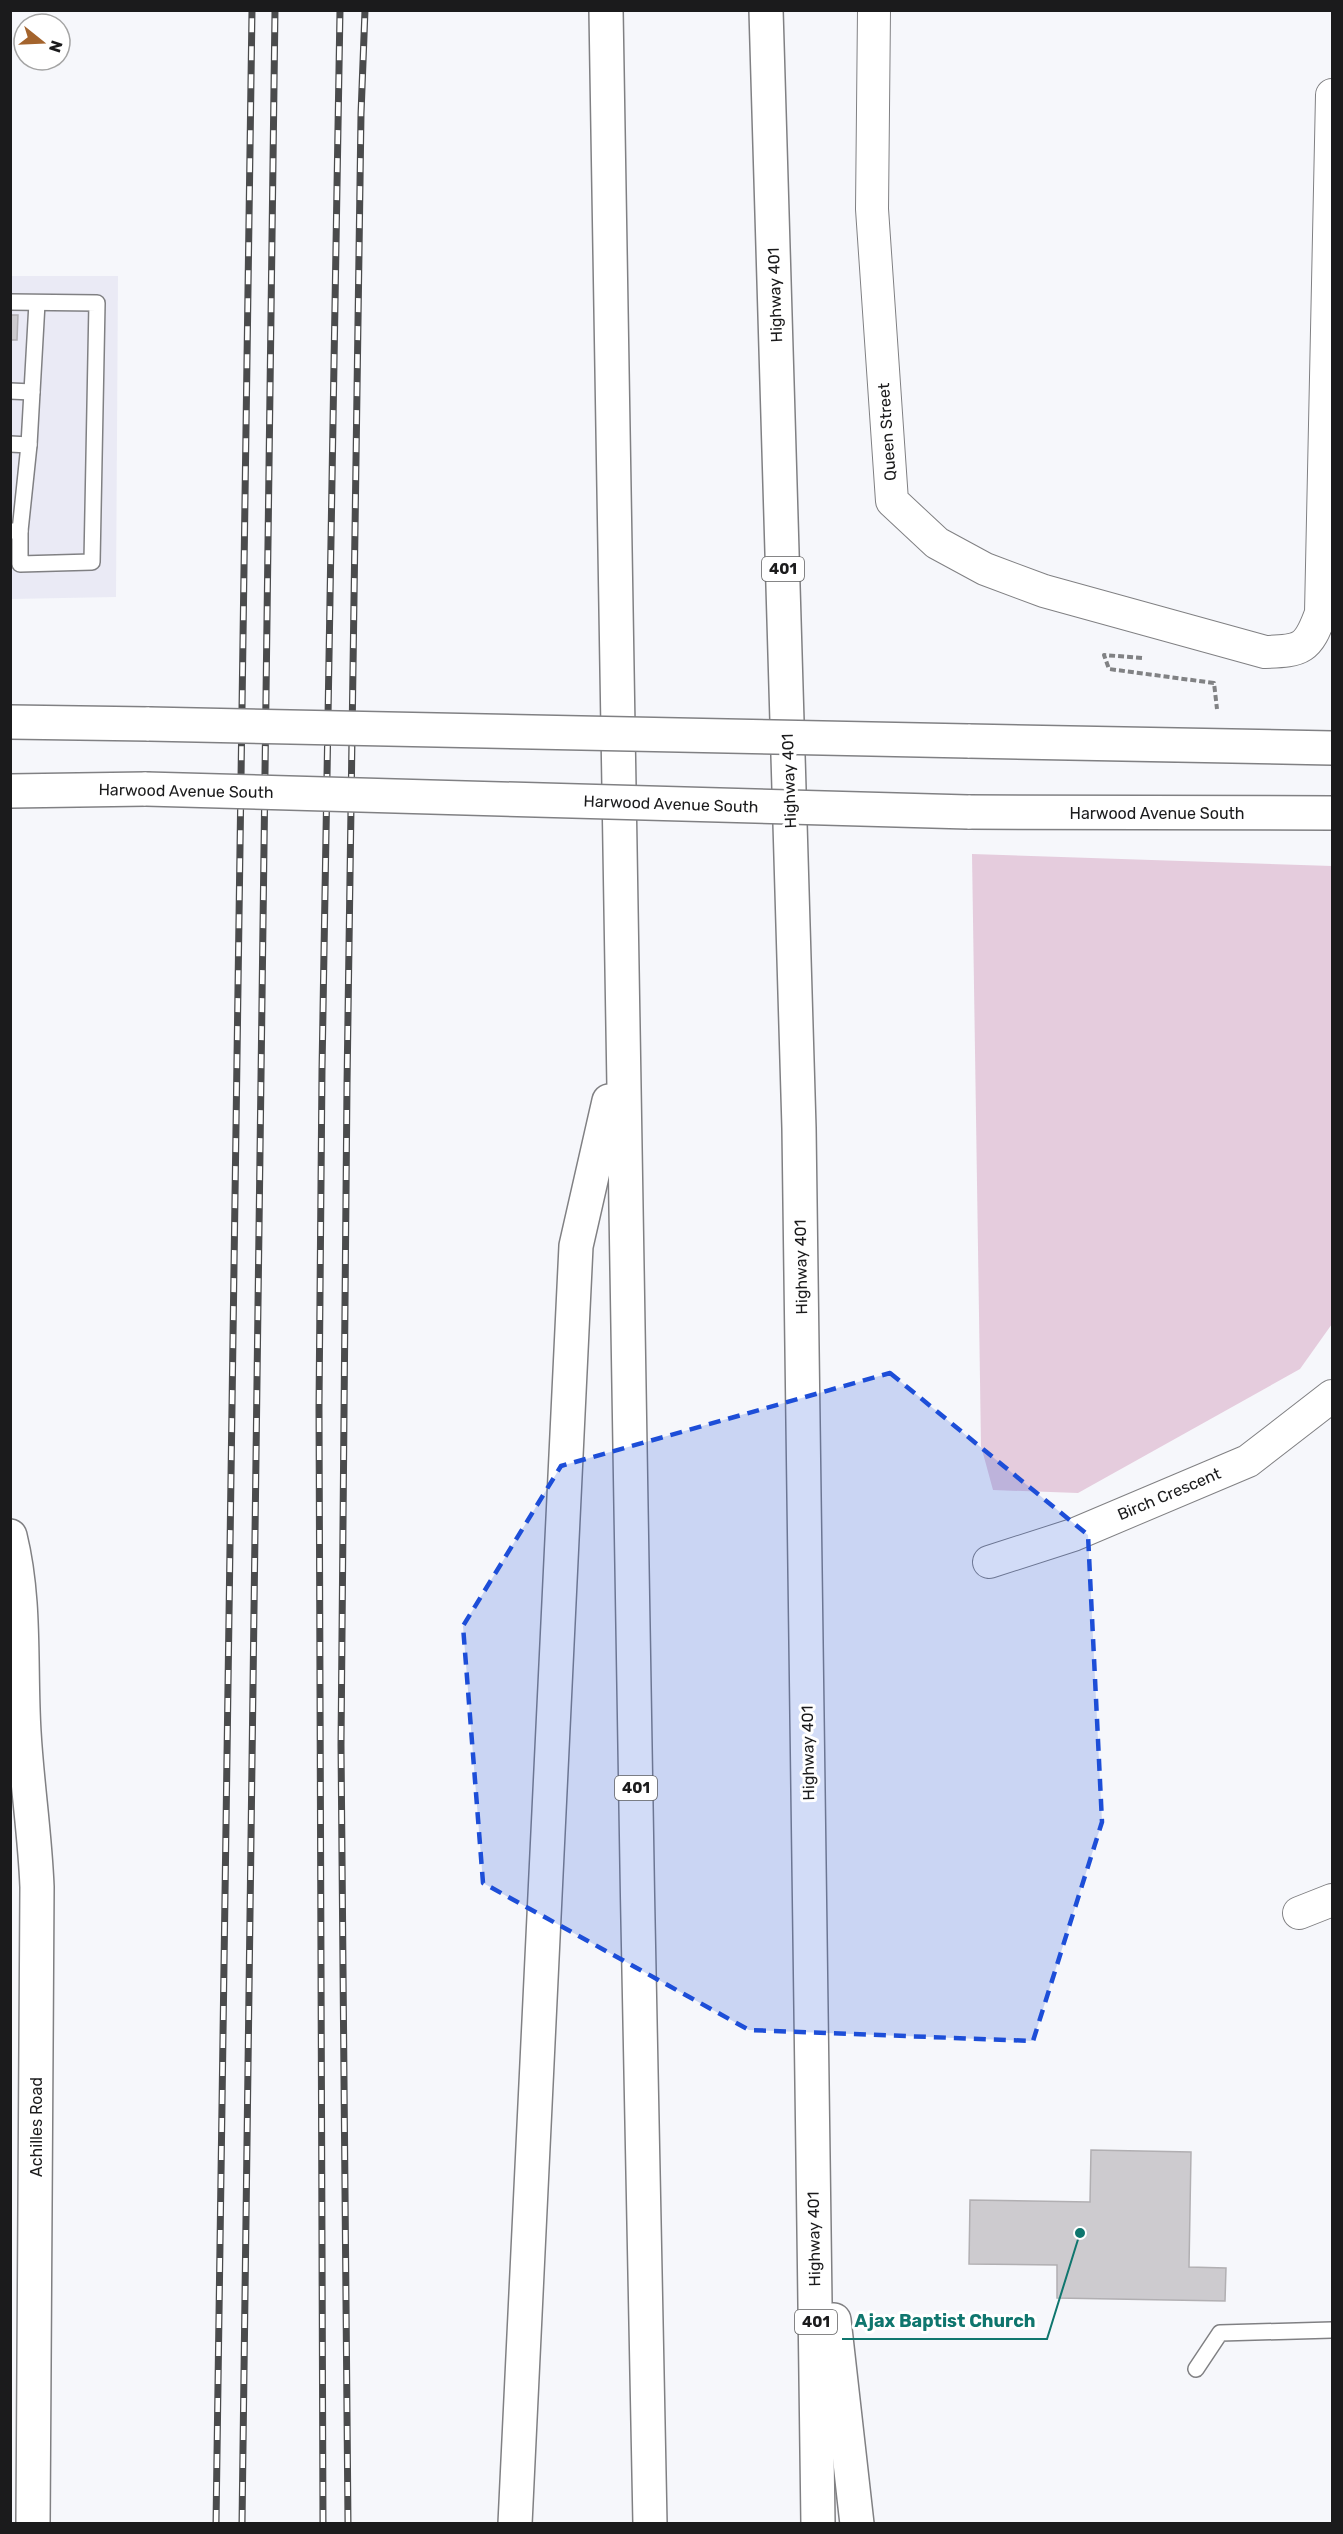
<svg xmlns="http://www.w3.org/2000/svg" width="1343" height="2534" font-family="Rubik,sans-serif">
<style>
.built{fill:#eaeaf5}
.green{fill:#e5ccdd}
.building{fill:#cdcbcf;stroke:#b1afb2;stroke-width:1.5}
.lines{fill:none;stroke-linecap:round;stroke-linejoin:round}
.lane-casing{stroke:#808083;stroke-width:18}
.street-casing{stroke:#808083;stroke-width:34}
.secondary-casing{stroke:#808083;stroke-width:36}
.highway-casing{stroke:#808083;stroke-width:36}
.path{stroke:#818284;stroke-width:4;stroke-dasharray:6 3;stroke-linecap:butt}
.lane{stroke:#fff;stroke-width:15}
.street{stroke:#fff;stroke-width:32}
.secondary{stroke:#fff;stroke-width:33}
.highway{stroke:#fff;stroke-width:33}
.rail-casing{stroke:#4a4b4c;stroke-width:7}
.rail{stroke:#fff;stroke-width:4.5;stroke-dasharray:14;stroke-linecap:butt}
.secondary-bridge-casing{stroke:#808083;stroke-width:36;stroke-linecap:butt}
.secondary-bridge{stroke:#fff;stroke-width:33}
.marked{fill:#1d4ed8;fill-opacity:0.2;stroke:#1d4ed8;stroke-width:4.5;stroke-dasharray:12 8;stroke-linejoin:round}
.labels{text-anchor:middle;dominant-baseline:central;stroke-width:6;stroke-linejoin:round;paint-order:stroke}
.shield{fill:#fff;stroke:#5f5f60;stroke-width:1.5}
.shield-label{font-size:15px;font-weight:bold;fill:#1b1b1c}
.street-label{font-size:16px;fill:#1b1b1c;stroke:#fff}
.leader{fill:none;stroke:#0f766e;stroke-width:2}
.callout-dot{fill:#0f766e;stroke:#fff;stroke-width:2}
.callout-label{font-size:18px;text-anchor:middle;font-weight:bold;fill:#0f766e;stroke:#fff;stroke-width:6;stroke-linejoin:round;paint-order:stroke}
</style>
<rect width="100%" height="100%" fill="#f6f7fb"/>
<path class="built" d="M 10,276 L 118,276 L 116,597 L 11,599 Z"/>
<path class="green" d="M 972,854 L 1332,866 L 1332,1324 L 1300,1369 L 1078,1493 L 993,1490 L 981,1446 Z"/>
<g class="building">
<path d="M 10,315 L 18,315 L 17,340 L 10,340 Z"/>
<path d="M 1091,2150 L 1191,2152 L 1189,2267 L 1226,2268 L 1225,2301 L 1057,2298 L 1057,2265 L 969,2264 L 970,2200 L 1090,2202 Z"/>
</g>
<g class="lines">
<defs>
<g id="lane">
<path d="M 10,302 L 97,303 L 92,562 L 20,564 L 20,531 L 10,531"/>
<path d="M 10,391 L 32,392"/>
<path d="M 10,444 L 29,445"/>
<path d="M 20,531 L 29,445 L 37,303"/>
<path d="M 1196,2369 L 1220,2333 L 1332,2330"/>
</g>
<g id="street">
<path d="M 874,10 L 872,209 L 892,501 L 937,543 L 985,569 L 1044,591 L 1265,652 C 1302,651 1308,649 1321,613 L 1332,95"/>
<path d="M 989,1562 L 1073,1535 L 1248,1461 L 1332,1396"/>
<path d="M 1299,1913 L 1332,1900"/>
</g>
<g id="secondary">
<path d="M 10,722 L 149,724"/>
<path d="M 968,741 L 1332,748"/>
<path d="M 10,791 L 146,789"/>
<path d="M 968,812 L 1332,813"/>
<path d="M 10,1536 C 26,1601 20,1667 24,1732 C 27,1784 35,1835 37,1887 L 33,2524"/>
</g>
<g id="highway">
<path d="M 606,10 C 614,848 634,1686 650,2524"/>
<path d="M 766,10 L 799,1128 L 818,2524"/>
<path d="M 834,2320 L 857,2524"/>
<path d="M 515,2524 L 576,1246 L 609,1101"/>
</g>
</defs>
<use href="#lane" class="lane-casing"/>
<use href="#street" class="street-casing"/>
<use href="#secondary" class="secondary-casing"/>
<use href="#highway" class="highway-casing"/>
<path class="path" d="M 1142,658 L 1104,655 L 1109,669 L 1214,683 L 1217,709"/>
<use href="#lane" class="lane"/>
<use href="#street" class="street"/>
<use href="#secondary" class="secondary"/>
<use href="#highway" class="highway"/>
<defs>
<g id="rail">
<path d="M 216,2524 L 252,10"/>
<path d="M 242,2524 L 275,10"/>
<path d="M 323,2524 L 319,1408 L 322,1070 L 340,10"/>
<path d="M 348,2524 L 341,1745 L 347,1085 L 361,114 L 365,10"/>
</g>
</defs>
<use href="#rail" class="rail-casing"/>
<use href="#rail" class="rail"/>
<defs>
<g id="secondary-bridge">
<path d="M 149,724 L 968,741"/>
<path d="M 146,789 L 968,812"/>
</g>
</defs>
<use href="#secondary-bridge" class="secondary-bridge-casing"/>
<use href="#secondary-bridge" class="secondary-bridge"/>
</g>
<path class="marked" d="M 890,1373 L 1088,1535 L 1102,1822 L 1033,2041 L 749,2030 L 483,1883 L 463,1626 L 561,1466 Z"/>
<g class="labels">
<g class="shield">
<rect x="762" y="557" width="42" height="24" rx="4.5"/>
<rect x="615" y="1776" width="42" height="24" rx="4.5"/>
<rect x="795" y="2310" width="42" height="24" rx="4.5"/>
</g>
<g class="shield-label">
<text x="783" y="569">401</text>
<text x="636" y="1788">401</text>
<text x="816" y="2322">401</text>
</g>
<g class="street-label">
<text transform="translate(775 295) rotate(-92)">Highway 401</text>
<text transform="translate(887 432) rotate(-94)">Queen Street</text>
<text transform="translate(789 781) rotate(-92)">Highway 401</text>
<text transform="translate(186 791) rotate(1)">Harwood Avenue South</text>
<text transform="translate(671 804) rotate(2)">Harwood Avenue South</text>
<text x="1157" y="813">Harwood Avenue South</text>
<text transform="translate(801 1267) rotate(-91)">Highway 401</text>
<text transform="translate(1169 1494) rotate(-23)">Birch Crescent</text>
<text transform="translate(808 1753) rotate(-91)">Highway 401</text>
<text transform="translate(36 2127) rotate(-90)">Achilles Road</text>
<text transform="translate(814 2239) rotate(-91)">Highway 401</text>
</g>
</g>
<path class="leader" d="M1080 2233L1047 2339H842"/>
<circle class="callout-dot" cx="1080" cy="2233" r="6"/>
<g class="callout-label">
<text x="945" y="2327">Ajax Baptist Church</text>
</g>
<rect width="1343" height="2534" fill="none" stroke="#1b1b1c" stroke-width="24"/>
<g transform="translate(42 42) rotate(108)"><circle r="28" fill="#ffffff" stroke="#a4a4a4" stroke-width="1.5"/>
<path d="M0-4.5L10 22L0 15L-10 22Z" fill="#a4642d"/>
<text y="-9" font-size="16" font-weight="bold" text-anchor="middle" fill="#1b1b1c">N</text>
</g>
</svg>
